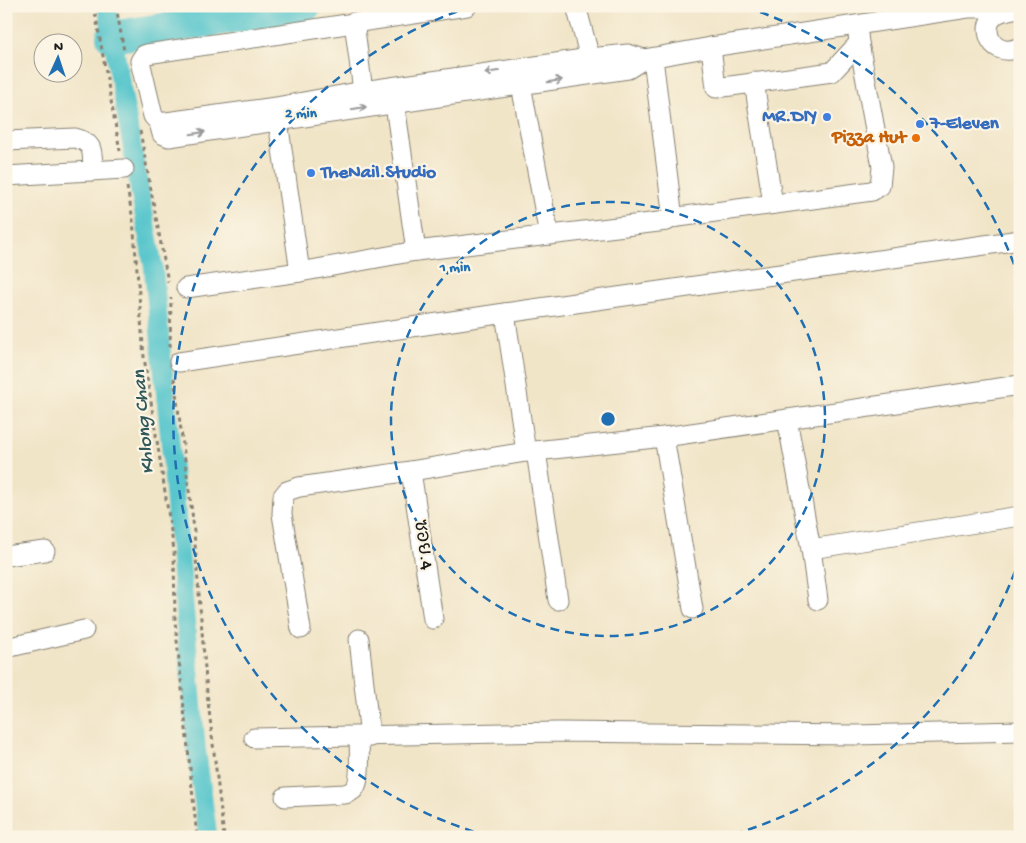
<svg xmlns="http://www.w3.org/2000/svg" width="1026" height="843" font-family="'Gochi Hand','Playpen Sans Thai',sans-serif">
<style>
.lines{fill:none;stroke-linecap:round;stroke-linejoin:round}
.canal{stroke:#58c6cc;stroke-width:19}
.river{stroke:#58c6cc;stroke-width:32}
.minor-casing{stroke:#868072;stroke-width:21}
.path{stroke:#868072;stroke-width:3;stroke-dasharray:4 4;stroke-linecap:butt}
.minor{stroke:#fff;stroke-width:19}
.oneway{stroke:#999}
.ring{fill:none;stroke:#1f6fb2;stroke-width:2.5;stroke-dasharray:9 6}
.shop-dot{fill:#3f7fe0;stroke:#fcf5e5;stroke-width:2}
.food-dot{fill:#e8710a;stroke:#fcf5e5;stroke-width:2}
.labels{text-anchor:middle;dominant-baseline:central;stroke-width:4.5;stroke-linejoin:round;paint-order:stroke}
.shop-label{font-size:19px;font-weight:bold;fill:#366cbe;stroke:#fcf5e5;text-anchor:start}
.food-label{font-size:19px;font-weight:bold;fill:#c56008;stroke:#fcf5e5;text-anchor:end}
.street-label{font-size:19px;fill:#1c1c1c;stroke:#fcf5e5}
.water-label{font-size:20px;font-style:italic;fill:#31585a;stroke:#fcf5e5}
.centre{fill:#1f6fb2;stroke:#fcf5e5;stroke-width:2.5}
.ring-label{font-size:15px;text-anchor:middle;font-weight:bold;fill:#1f6fb2;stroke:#fcf5e5;stroke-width:4.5;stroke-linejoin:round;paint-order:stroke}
</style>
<rect width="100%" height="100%" fill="#fcf5e5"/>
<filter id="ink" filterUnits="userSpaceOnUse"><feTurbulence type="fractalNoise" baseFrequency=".02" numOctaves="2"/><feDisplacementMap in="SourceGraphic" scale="10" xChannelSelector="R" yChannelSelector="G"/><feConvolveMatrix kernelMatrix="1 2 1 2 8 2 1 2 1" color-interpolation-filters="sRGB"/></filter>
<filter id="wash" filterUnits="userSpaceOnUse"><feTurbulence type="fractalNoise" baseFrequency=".0096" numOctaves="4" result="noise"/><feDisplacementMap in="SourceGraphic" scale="20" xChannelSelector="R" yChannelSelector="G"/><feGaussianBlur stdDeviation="1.12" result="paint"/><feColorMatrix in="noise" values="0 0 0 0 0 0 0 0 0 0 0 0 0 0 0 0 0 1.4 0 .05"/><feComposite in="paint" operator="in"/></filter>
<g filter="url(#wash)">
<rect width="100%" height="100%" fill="#f1e5c8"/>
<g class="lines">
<path class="canal" d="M 107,6 L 153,265 L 171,451 L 196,746 L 208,837"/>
<path class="river" d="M 112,37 L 305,6"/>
</g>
</g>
<g filter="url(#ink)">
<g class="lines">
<defs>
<g id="minor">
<path d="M 467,6 L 147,54 L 144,55 L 140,61 L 153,116 L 159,123 L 162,134 L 169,137 L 628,69 L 644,59 L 711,47 L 968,8 L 983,8 L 1002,11 L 1020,8"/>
<path d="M 576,6 L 590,58"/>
<path d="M 1009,10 C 973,14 988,63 1020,47"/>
<path d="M 354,22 L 363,91"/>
<path d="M 711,47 L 716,88 L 832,72 L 859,43 L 858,34"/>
<path d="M 519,74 L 549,235"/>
<path d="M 754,82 L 773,204"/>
<path d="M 393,91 L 416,251"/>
<path d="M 276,108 L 300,272"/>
<path d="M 159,123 L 276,107 L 363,91 L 590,58 L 628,54 L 644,59"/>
<path d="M 6,141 L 75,138 C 95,143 92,152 93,171"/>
<path d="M 6,176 L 124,169"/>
<path d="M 671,218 L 872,191 L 880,186 L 882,167 L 859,43"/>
<path d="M 186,288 L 300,272 L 416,251 L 667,221 L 671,218 L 672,211 L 653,58"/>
<path d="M 505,313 L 526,452"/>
<path d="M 179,362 L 505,313 L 1020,240"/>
<path d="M 787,419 L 811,549 L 1020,516"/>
<path d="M 664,437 L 693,609"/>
<path d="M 536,451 L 558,600"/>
<path d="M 411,471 L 433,619"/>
<path d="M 811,549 L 818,600"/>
<path d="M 6,556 L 45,551"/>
<path d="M 301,629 L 282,514 L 283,496 L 287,491 L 299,487 L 411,471 L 526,452 L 664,437 L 1020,385"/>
<path d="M 359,639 L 370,737"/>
<path d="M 6,648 L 84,630"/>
<path d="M 254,738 L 558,732 L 855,735 L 1020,731"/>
<path d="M 285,797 L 345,794 C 348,793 351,792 353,790 C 362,783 359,749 359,737"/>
</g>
</defs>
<use href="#minor" class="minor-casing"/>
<g class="path">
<path d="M 94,6 L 120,151"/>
<path d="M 116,6 L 124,51"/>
<path d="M 140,131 L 168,282"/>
<path d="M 127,187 L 133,220 L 144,357 L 174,550 L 175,621 L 197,837"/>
<path d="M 170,347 L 171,298"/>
<path d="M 174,378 L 193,520 L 207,693 L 224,837"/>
</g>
<use href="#minor" class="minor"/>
</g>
<defs><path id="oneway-shaft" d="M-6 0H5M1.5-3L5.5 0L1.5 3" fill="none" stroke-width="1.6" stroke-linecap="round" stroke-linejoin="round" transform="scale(1.25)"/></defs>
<g class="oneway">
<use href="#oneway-shaft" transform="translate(492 72) rotate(171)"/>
<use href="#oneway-shaft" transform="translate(555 81) rotate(-9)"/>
<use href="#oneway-shaft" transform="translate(359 108) rotate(-9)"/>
<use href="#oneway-shaft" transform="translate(198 133) rotate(-9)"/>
</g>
</g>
<g class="ring">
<circle cx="608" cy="419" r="217"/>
<path d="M1020 557A434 434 0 0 1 728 836M488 836A434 434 0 0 1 470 7M746 7A434 434 0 0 1 1020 281"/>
</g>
<g class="shop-dot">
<circle cx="827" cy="117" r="5"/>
<circle cx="920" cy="124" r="5"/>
<circle cx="311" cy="173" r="5"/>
</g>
<circle class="food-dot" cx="916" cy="138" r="5"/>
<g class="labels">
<g class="shop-label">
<text x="817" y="117" text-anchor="end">MR.DIY</text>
<text x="930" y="124">7-Eleven</text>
<text x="321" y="173">TheNail.Studio</text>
</g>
<g class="food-label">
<text x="906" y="138">Pizza Hut</text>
</g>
<g class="street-label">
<text transform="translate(422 545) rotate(82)">ซอย.4</text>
</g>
<g class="water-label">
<text transform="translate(145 422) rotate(-95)">Khlong Chan</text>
</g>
</g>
<circle cx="608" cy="419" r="8" class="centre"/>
<g class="ring-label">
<text x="301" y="117">2 min</text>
<text x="455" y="271">1 min</text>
</g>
<rect width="1026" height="843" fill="none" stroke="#fcf5e5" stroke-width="25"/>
<g transform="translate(58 58) rotate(3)"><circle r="24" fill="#fcf5e5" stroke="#a29e95"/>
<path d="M0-4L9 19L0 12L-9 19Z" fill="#1f6fb2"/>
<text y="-8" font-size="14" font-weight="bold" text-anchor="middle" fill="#1c1c1c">N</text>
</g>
</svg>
